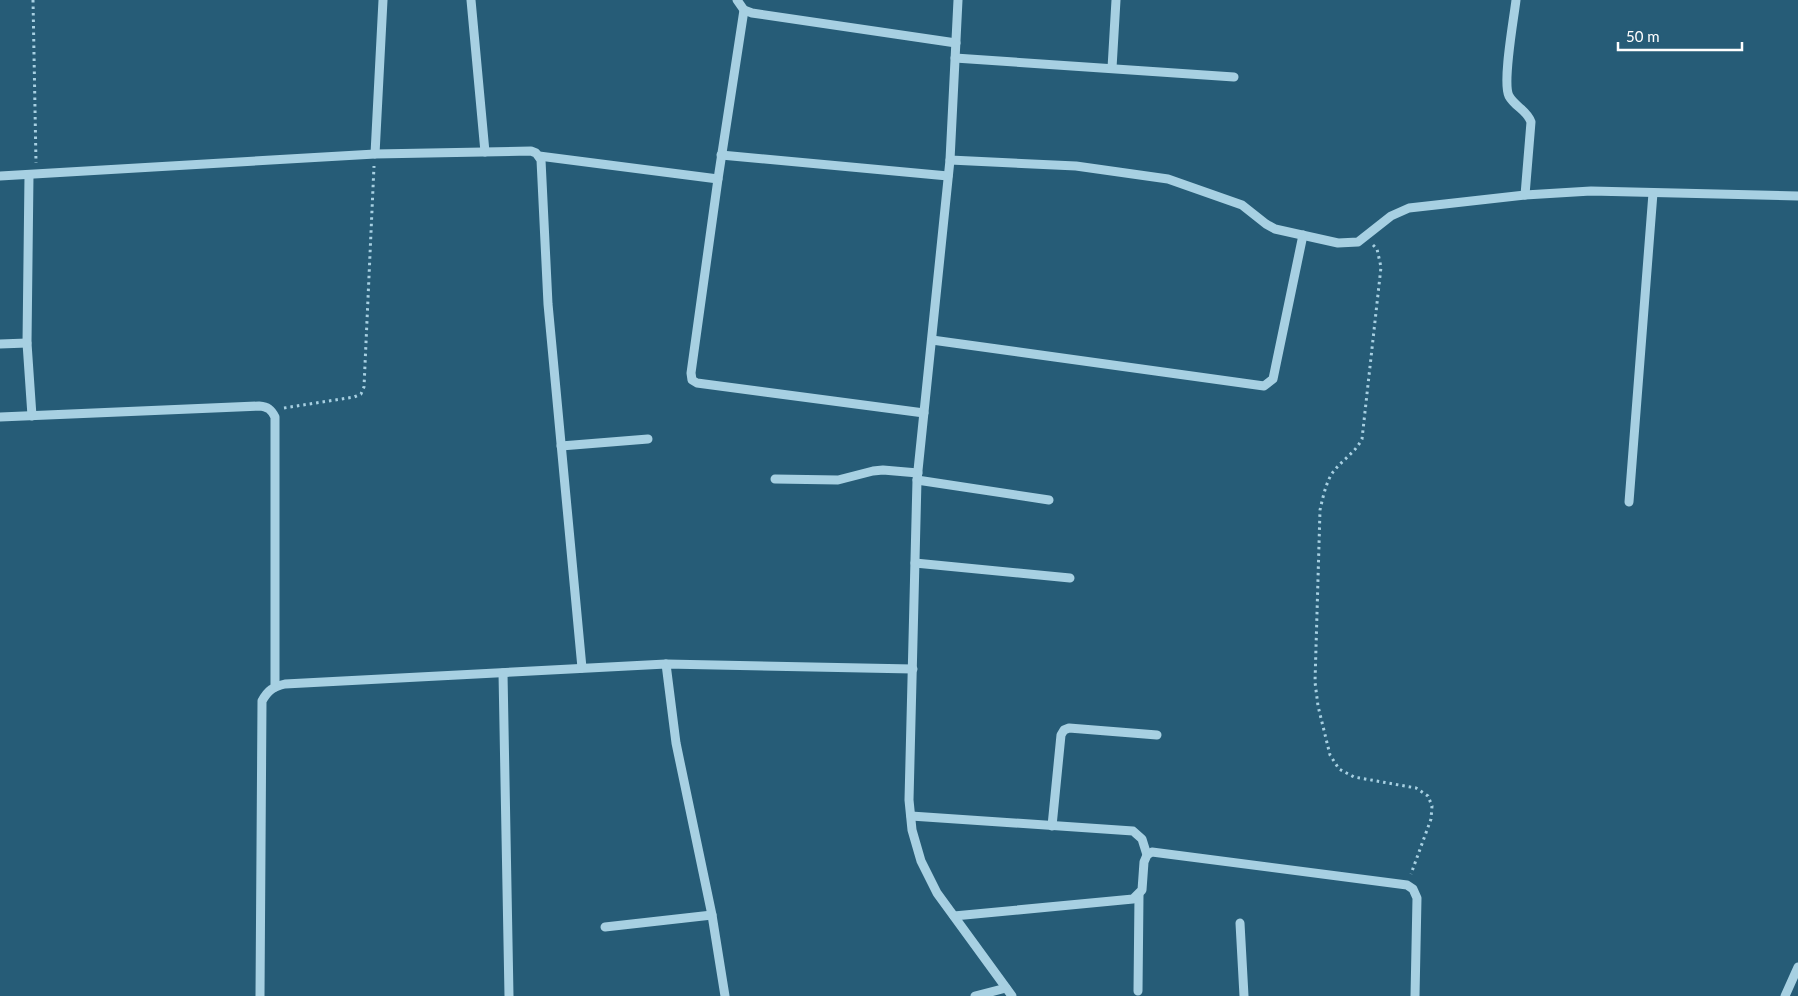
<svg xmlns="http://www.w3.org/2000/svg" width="1798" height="996" font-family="Lato,sans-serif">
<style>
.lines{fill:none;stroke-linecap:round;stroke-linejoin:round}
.path{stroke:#a7d0e2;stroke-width:3;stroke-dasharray:2.5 4;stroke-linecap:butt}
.minor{stroke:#a7d0e2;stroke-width:9}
</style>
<rect width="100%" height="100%" fill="#265c77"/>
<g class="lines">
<g class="path">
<path d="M 33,0 L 36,163"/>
<path d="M 1373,245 L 1377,249 L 1381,267 L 1362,439 C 1355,453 1342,460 1333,472 C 1326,482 1323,497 1320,510 L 1315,682 L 1318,706 L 1330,755 L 1339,769 L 1354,777 L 1416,788 L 1428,796 L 1432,806 L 1431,819 L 1411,874"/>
<path d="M 284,408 L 354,397 L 361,394 L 364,387 L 374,166"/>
</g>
<g class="minor">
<path d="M 471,0 L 485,152"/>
<path d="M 737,0 L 744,10 L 752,13 L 956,43"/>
<path d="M 958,0 L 950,160 L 917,480 L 909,800 L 912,830 L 921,861 L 937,893 L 1012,996"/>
<path d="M 1516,0 C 1514,18 1502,83 1509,96 C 1515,107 1527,110 1531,122 L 1525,195"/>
<path d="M 744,10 L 718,179 L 691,373 L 692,380 L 697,383 L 924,413"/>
<path d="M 955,58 L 1234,77"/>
<path d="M 1112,68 L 1116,0"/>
<path d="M 375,154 L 383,0"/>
<path d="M 721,155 L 948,176"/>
<path d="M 539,156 L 718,179"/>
<path d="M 950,160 L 1076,166 L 1168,179 L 1242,205 L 1266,224 L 1275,229 L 1338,243 L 1358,242 L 1391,216 L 1409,208 L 1525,195 L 1591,191 L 1798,196"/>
<path d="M 29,175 L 27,343 L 32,416"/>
<path d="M 0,176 L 375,154 L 531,151 L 536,153 L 541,160 L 548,304 L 582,668"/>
<path d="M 932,340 L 1264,386 L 1273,379 L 1303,235"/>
<path d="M 0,344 L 27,343"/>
<path d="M 0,417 L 259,406 C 268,407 271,409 275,417 L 275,687"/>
<path d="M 561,446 L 648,439"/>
<path d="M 775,479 L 838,480 L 873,471 L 883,470 L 918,473"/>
<path d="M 917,480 L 1049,500"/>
<path d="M 1629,502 L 1653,193"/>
<path d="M 915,563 L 1070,578"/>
<path d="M 666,664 L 676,743 L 712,915 L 725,996"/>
<path d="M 503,673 L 509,996"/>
<path d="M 911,816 L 1133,831 L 1142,839 L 1147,855"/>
<path d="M 1052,826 L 1061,735 L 1064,730 L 1069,728 L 1157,735"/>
<path d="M 954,916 L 1133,899 L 1142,890 L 1144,862 L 1147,855 L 1152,852 L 1407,885 L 1413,889 L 1417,898 L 1415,996"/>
<path d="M 1240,923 L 1244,996"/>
<path d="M 605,927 L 712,915"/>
<path d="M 1138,991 L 1139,895"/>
<path d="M 260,996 L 262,701 C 268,690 273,687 285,684 L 666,664 L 913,669"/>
<path d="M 975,996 L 1006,988"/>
<path d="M 1785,996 L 1798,967"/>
</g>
</g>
<path d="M1618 42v8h124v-8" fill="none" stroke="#ffffff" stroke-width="2.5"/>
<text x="1626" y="42" font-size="15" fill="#ffffff" stroke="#265c77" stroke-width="4" paint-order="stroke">50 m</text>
</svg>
